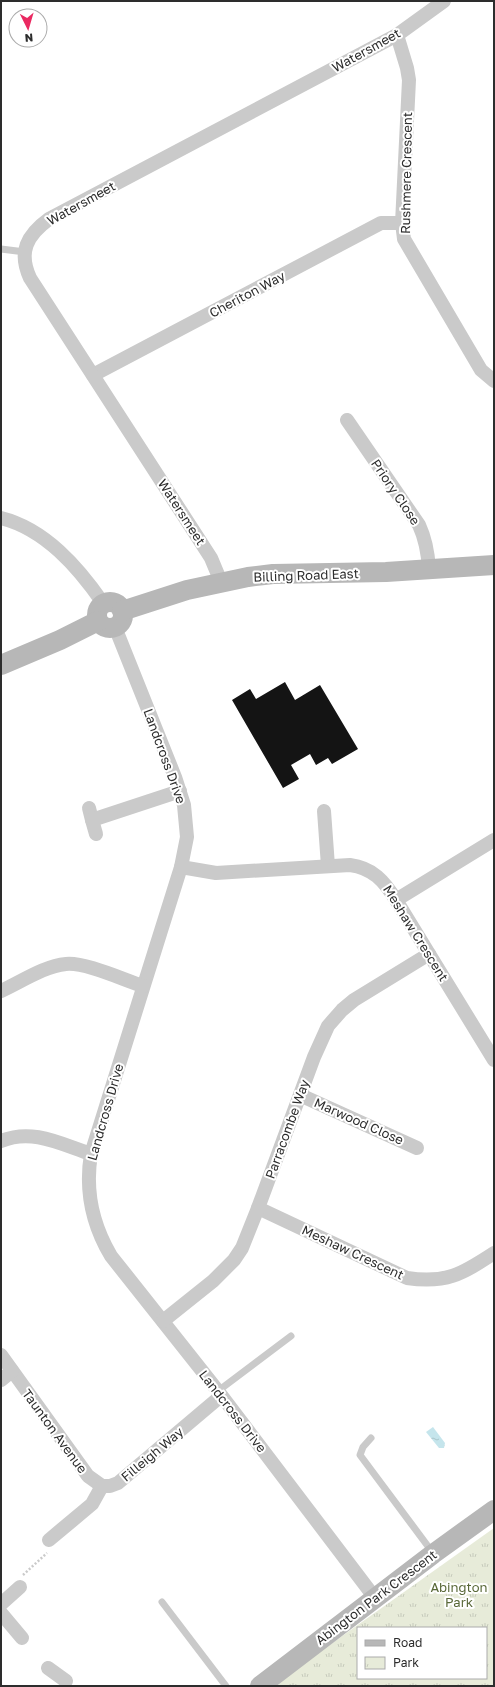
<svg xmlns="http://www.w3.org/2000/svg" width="495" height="1687" font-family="'Golos Text',sans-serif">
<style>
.park{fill:url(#park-tufts);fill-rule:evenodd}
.water{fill:url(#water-ripples)}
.building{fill:#141414}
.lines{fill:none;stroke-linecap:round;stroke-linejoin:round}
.path{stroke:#cacaca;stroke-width:2.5;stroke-dasharray:2 2;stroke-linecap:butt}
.lane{stroke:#cacaca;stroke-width:7}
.street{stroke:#cacaca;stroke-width:14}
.secondary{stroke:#b7b7b7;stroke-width:20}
.labels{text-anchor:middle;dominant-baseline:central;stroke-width:4;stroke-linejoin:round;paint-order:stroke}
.street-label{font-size:13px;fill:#2d2d2d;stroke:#fff}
.park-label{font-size:13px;fill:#5a6939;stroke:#fff}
</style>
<defs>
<pattern id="park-tufts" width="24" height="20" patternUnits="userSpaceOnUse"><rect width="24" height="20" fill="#e7ebd9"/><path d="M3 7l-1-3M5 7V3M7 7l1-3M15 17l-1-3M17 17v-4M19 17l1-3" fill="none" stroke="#c6cabb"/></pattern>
<pattern id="water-ripples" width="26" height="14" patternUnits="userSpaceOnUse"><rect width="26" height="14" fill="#c5e5ec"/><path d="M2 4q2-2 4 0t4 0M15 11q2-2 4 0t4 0" fill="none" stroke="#aac5cb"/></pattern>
</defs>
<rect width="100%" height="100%" fill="#fff"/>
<path class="park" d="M 494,1528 L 494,1686 L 277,1686 L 286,1676 ZM 358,1628 L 486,1628 L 486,1678 L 358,1678 Z"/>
<path class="water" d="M 433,1427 L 445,1443 L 444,1448 L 439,1448 L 426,1432 Z"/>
<path class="building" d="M 285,682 L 295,700 L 320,685 L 358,749 L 332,764 L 328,758 L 316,765 L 310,754 L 291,765 L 299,779 L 283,788 L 232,700 L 250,689 L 256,699 Z"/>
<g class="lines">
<path class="path" d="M 23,1575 L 47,1553"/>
<g class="lane">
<path d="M 1,249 L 25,252"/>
<path d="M 218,1391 L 291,1336"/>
<path d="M 371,1438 L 363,1447 L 360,1455 L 433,1553"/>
<path d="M 162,1602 L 226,1686"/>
</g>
<g class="street">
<path d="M 397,35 L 407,68 L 409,80 L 402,223 L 404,239 L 481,370 L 494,381"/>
<path d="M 93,375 L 381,223 L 402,223"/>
<path d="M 347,420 L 419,525 C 426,540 428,553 429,569"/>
<path d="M 1,518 C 45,529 78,567 103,603"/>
<path d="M 221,582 L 211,558 L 30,278 C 18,252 27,235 49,219 L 397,35 L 444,1"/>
<path d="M 115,627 L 175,777 L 184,805 L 187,837 L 181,867 L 91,1154 C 85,1190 92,1224 111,1256 L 218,1391 L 375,1598"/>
<path d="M 89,808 L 92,820"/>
<path d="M 324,811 L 328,866"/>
<path d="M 96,834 L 92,820 L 180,791"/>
<path d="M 181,867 L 216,873 L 350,865 C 373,868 384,881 396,900 L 494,1060"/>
<path d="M 396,900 L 494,840"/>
<path d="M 1,991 C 21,982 44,966 66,964 C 85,962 124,980 143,986"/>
<path d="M 300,1095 L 417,1148"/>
<path d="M 1,1141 C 32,1128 61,1144 91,1154"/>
<path d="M 258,1208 L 407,1278 C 446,1284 462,1274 494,1253"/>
<path d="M 163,1321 L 213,1281 L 234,1260 L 242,1248 L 258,1208 L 314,1057 L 328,1026 L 342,1010 L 354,1000 L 429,954"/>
<path d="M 1,1355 L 88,1476 L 102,1486"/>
<path d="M 1,1380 L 12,1371"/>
<path d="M 49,1540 L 92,1504 L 102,1486 L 110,1486 L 118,1483 L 221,1396"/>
<path d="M 1,1604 L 20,1587"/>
<path d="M 1,1613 L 22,1638"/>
<path d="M 48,1668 L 66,1681"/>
</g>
<g class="secondary">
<circle cx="110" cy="615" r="13"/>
<path d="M 122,611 L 187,590 L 248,577 L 273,574 L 386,572 L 494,565"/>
<path d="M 1,665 L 60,640 L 98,621"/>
<path d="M 260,1686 L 433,1554 L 494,1510"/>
</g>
</g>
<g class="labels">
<g class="street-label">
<text transform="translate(366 50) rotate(-29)">Watersmeet</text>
<text transform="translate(406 173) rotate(-89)">Rushmere Crescent</text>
<text transform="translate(81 203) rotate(-29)">Watersmeet</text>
<text transform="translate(247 294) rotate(-28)">Cheriton Way</text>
<text transform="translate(396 492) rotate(56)">Priory Close</text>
<text transform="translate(182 512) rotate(57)">Watersmeet</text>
<text transform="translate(306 575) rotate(-2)">Billing Road East</text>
<text transform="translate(165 756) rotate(70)">Landcross Drive</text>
<text transform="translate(416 933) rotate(58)">Meshaw Crescent</text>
<text transform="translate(105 1112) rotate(-74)">Landcross Drive</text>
<text transform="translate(359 1121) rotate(24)">Marwood Close</text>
<text transform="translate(287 1129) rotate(-70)">Parracombe Way</text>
<text transform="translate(353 1252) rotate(25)">Meshaw Crescent</text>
<text transform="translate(233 1411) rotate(52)">Landcross Drive</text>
<text transform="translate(55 1431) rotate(54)">Taunton Avenue</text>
<text transform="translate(152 1454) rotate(-40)">Filleigh Way</text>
<text transform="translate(376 1597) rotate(-37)">Abington Park Crescent</text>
</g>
<g class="park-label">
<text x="459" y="1587">Abington<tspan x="459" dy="15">Park</tspan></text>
</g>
</g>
<rect width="495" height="1687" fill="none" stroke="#2d2d2d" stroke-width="4"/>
<rect x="357" y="1627" width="130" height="52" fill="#ffffff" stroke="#ababab"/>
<rect x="365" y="1640" width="20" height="6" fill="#b7b7b7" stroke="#ababab"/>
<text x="393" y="1647" font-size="12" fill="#2d2d2d">Road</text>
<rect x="365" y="1657" width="20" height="12" fill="url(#park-tufts)" stroke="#ababab"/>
<text x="393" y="1667" font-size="12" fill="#2d2d2d">Park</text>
<g transform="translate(28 28) rotate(175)"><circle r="19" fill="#ffffff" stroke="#ababab"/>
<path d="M0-3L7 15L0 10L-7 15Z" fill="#ea2961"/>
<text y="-6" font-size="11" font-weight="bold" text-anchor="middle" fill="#2d2d2d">N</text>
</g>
</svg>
